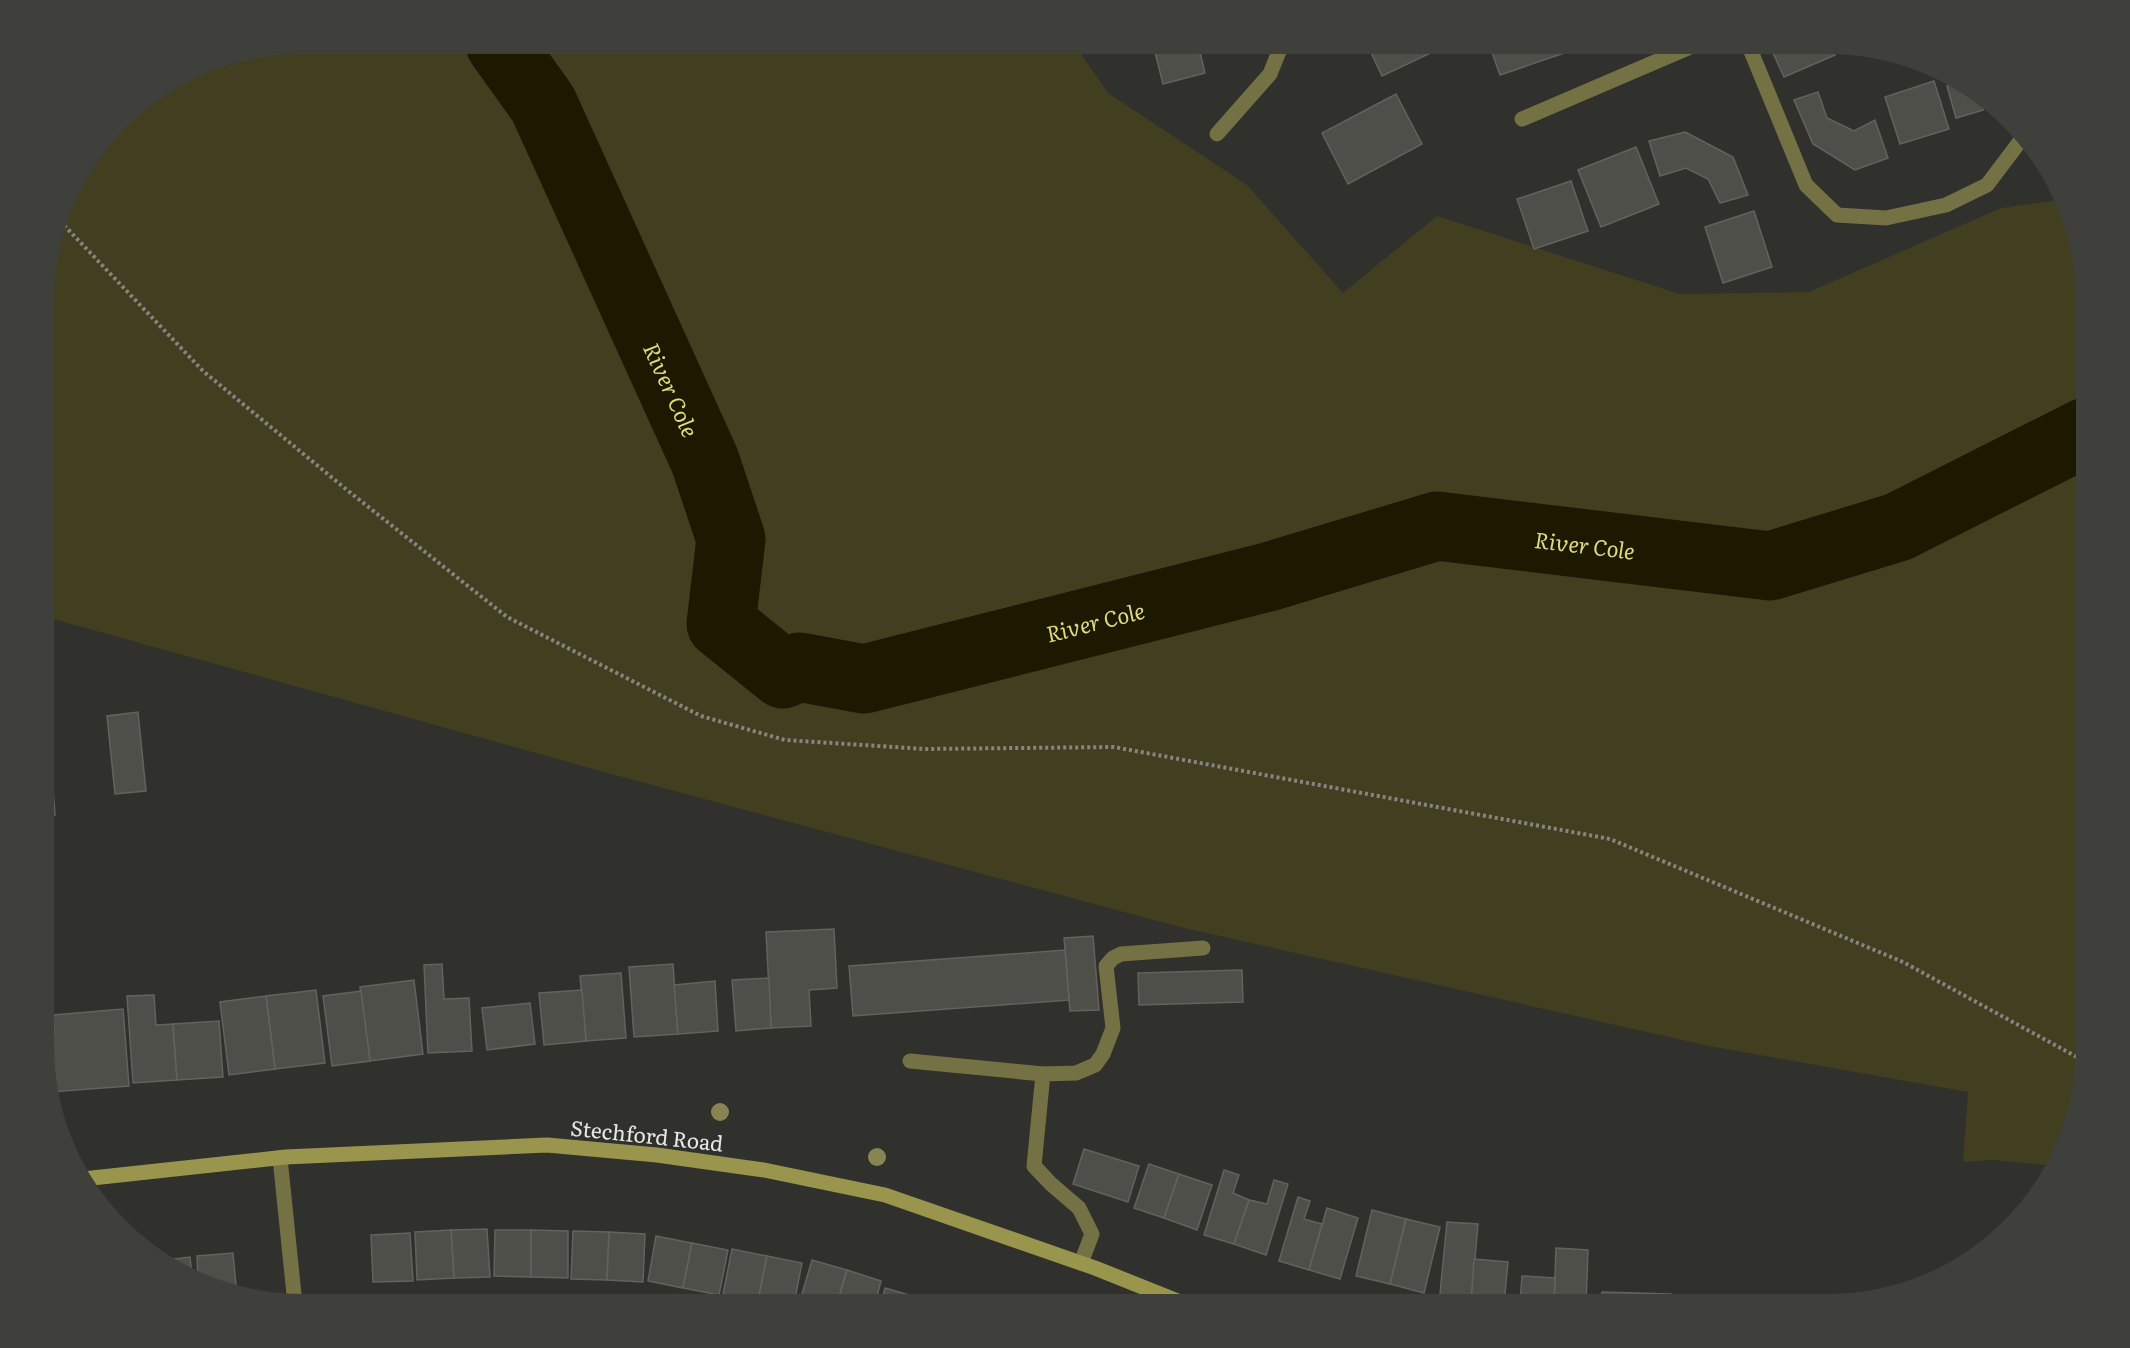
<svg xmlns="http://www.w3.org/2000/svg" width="2130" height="1348" font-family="Literata,serif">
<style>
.green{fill:#423f20}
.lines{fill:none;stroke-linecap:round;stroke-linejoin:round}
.river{stroke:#1c1900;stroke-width:69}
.building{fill:#4f4f4a;stroke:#63625d;stroke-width:1.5}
.path{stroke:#858581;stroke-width:4;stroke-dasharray:3 3;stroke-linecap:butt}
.lane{stroke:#747144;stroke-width:15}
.street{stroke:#747144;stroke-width:15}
.secondary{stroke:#9a954c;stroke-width:15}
.tree{fill:#898553}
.labels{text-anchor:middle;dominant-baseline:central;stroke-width:5;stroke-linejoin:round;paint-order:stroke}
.street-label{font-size:21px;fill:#e7e7e4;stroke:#30302c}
.water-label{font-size:22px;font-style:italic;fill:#dfd980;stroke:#30302c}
</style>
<rect width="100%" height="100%" fill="#30302c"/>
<path class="green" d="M 302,44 L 1074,44 L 1108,93 L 1247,185 L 1343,293 L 1437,216 L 1680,294 L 1809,292 L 2001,208 L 2060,200 L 2086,285 L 2086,1063 L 2073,1129 L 2054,1166 L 1993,1160 L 1963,1162 L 1968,1092 L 1709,1046 L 1180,927 L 615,775 L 46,617 L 46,269 L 70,187 L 131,108 L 203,63 Z"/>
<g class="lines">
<path class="river" id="s1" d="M 500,44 L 543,104 L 705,461 L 731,539 L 721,624 L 783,674 L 799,667 L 864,679 L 1268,577 L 1437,526 L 1770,566 L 1898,527 L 2086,432"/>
</g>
<g class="building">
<path d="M 1153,44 L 1228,44 L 1229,45 L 1200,52 L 1205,73 L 1163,84 Z"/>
<path d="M 1367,44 L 1431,44 L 1435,51 L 1382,76 Z"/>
<path d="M 1489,44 L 1588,44 L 1588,45 L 1500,75 Z"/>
<path d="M 1769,44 L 1830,44 L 1835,55 L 1784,77 Z"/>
<path d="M 1957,80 L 1971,87 L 1987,104 L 1983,110 L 1956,118 L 1947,86 Z"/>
<path d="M 1934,81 L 1949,129 L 1900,144 L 1885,97 Z"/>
<path d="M 1818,92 L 1827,118 L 1854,131 L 1875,120 L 1888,158 L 1855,170 L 1813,144 L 1794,100 Z"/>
<path d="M 1396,94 L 1422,144 L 1348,184 L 1322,133 Z"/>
<path d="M 1685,132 L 1733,157 L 1748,195 L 1720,203 L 1708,179 L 1686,168 L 1660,176 L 1649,141 Z"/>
<path d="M 1636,147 L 1659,204 L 1601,227 L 1578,170 Z"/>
<path d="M 1571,181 L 1588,231 L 1534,249 L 1517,199 Z"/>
<path d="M 1754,211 L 1772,267 L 1723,283 L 1705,227 Z"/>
<path d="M 138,712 L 146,791 L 115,794 L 107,716 Z"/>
<path d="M 46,776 L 52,776 L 55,815 L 46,815 Z"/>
<path d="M 834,929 L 837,988 L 809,990 L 811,1026 L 771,1028 L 766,932 Z"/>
<path d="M 1093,936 L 1099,1010 L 1070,1011 L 1064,938 Z"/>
<path d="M 1065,950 L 1069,1000 L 853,1016 L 849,966 Z"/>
<path d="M 442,964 L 444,999 L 469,998 L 472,1051 L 428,1053 L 424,965 Z"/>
<path d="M 673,964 L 678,1034 L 634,1037 L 629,967 Z"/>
<path d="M 1242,970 L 1243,1002 L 1139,1005 L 1138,973 Z"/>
<path d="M 621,973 L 626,1038 L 586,1041 L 580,976 Z"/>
<path d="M 769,978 L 771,1028 L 736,1031 L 732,980 Z"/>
<path d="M 414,980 L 423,1054 L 370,1061 L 360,987 Z"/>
<path d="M 715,981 L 718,1031 L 678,1034 L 674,985 Z"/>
<path d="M 316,990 L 325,1063 L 275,1069 L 266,996 Z"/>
<path d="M 582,990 L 586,1041 L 544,1045 L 539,993 Z"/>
<path d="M 361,991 L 370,1061 L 332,1066 L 323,996 Z"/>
<path d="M 154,995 L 156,1025 L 173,1024 L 177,1080 L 133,1083 L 127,996 Z"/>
<path d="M 266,996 L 275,1069 L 229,1075 L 220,1002 Z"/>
<path d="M 530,1003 L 535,1044 L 487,1050 L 482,1008 Z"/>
<path d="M 123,1009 L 129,1086 L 50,1092 L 47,1083 L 46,1065 L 46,1034 L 54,1033 L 53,1015 Z"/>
<path d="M 219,1021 L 223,1077 L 177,1080 L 173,1024 Z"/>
<path d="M 1084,1149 L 1139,1166 L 1128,1202 L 1073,1184 Z"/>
<path d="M 1149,1164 L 1179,1174 L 1164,1218 L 1134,1208 Z"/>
<path d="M 1224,1170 L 1239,1175 L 1233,1193 L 1249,1200 L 1234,1244 L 1204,1235 Z"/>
<path d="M 1179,1174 L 1212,1185 L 1197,1230 L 1164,1218 Z"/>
<path d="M 1274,1180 L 1288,1184 L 1266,1255 L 1234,1244 L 1249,1200 L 1267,1204 Z"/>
<path d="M 1298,1197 L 1310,1201 L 1304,1219 L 1322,1224 L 1309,1270 L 1279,1261 Z"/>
<path d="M 1327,1208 L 1358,1218 L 1340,1279 L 1309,1270 Z"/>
<path d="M 1372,1210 L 1406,1219 L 1390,1284 L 1356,1276 Z"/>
<path d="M 1406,1219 L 1440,1227 L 1424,1293 L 1390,1284 Z"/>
<path d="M 1447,1222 L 1478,1224 L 1471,1304 L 1439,1304 Z"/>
<path d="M 487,1229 L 490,1277 L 454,1278 L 451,1230 Z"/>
<path d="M 451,1230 L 454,1278 L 417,1280 L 415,1232 Z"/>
<path d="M 495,1230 L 531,1230 L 531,1277 L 494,1276 Z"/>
<path d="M 531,1230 L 568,1231 L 568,1278 L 531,1277 Z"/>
<path d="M 573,1231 L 609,1232 L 607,1280 L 571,1279 Z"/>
<path d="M 609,1232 L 645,1234 L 643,1282 L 607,1280 Z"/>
<path d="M 410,1233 L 413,1281 L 373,1282 L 371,1235 Z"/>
<path d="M 656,1236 L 692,1243 L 683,1288 L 648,1281 Z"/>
<path d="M 692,1243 L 728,1250 L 719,1295 L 683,1288 Z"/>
<path d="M 1556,1248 L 1588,1250 L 1586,1304 L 1554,1304 Z"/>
<path d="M 732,1249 L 767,1256 L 758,1301 L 723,1294 Z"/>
<path d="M 233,1253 L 237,1296 L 198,1279 L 197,1256 Z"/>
<path d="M 767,1256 L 802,1263 L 794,1304 L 774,1304 L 758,1301 Z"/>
<path d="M 190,1257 L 192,1276 L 158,1261 Z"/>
<path d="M 1474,1259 L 1508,1262 L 1504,1304 L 1471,1304 Z"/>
<path d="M 812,1260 L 847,1270 L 837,1304 L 799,1304 Z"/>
<path d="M 847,1270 L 881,1281 L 875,1304 L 837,1304 Z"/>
<path d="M 1522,1276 L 1555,1278 L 1554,1304 L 1520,1304 Z"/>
<path d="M 885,1288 L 920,1298 L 918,1304 L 881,1304 Z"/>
<path d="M 1602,1292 L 1636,1293 L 1636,1304 L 1601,1304 Z"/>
<path d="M 1636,1293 L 1671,1294 L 1671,1304 L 1636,1304 Z"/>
</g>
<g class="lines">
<path class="path" d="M 60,221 L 203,371 L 347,490 L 507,617 L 701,716 L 785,740 L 925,749 L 1114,747 L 1610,839 L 1903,962 L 2086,1062"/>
<g class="lane">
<path d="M 910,1061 L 1043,1074"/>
<path d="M 280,1158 L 295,1304"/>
<path d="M 1081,1263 L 1092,1234 L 1079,1208 L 1051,1184 L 1034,1166 L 1043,1074 L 1076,1073 L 1095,1065 L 1103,1054 L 1113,1028 L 1106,966 L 1113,958 L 1121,954 L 1203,948"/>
</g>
<g class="street">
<path d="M 1748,44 L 1806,185 L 1837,215 L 1886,218 L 1946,205 L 1987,185 L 2021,140"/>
<path d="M 1522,119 L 1697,44"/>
<path d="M 1217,134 L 1270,74 L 1282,44"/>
</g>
<path class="secondary" d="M 83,1179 L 286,1157 L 547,1145 L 657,1155 L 764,1170 L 885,1195 L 1095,1268 L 1185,1304"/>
</g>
<g class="tree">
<circle cx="720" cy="1112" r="9"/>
<circle cx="877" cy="1157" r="9"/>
</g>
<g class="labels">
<g class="street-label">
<text transform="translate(647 1134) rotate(6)">Stechford Road</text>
</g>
<g class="water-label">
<text stroke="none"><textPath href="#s1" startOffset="387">River Cole</textPath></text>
<text stroke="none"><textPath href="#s1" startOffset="1539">River Cole</textPath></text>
<text stroke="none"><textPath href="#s1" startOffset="1035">River Cole</textPath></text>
</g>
</g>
<path d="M0 0H2130V1348H0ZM302 54H1828A248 248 0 0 1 2076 302V1046A248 248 0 0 1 1828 1294H302A248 248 0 0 1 54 1046V302A248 248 0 0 1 302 54Z" fill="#3f3f3b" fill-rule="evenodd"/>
</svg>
